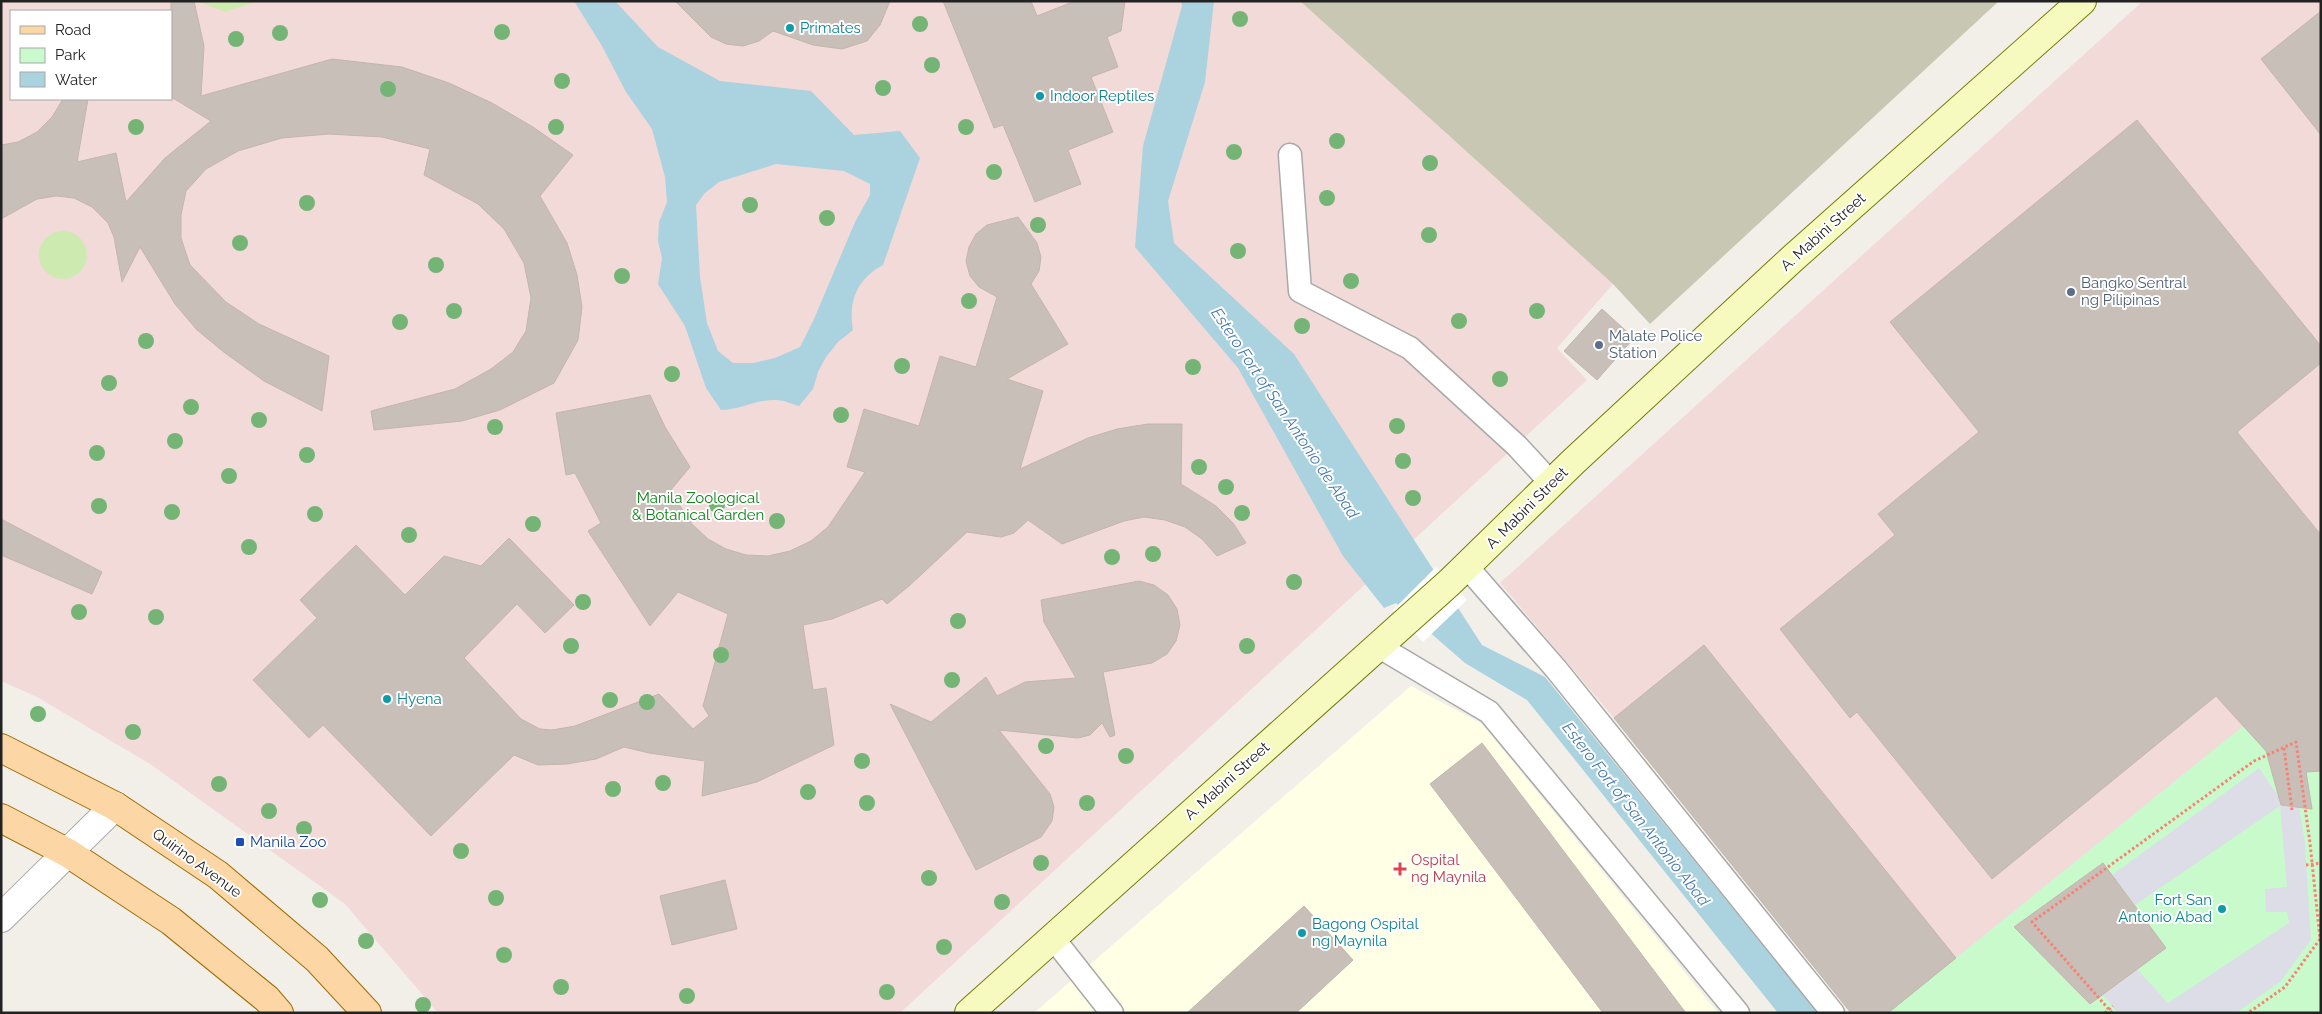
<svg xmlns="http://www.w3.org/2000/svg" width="2322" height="1014" font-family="Raleway,sans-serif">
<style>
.commercial{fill:#f2dad9;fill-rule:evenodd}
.education{fill:#ffffe5}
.construction{fill:#c7c7b4}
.grass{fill:#cdebb0}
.park{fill:#c8facc}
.plaza{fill:#dddde8}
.water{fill:#aad3df;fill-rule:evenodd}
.pier{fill:#fff}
.building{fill:#c7bfb8;stroke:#c4b6ab}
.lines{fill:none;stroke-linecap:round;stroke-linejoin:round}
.service-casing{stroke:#a9a9a9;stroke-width:25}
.minor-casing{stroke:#a9a9a9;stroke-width:30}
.secondary-casing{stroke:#707d05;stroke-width:30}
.primary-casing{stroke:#a06b00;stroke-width:30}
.path{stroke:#fa8072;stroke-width:3;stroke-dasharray:2.5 2.5;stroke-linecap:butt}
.service{stroke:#fff;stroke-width:22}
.minor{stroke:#fff;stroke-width:28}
.secondary{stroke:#f7fabf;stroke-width:28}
.primary{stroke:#fcd6a4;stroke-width:28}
.tree{fill:#74b475}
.culture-dot{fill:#0f9aa8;stroke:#fff;stroke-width:2}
.service-dot{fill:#5c6f8a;stroke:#fff;stroke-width:2}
.transit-dot{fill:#1a4fb4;stroke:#fff;stroke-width:2}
.health-dot{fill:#e0444e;stroke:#fff;stroke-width:2}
.labels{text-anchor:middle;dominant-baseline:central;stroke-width:4;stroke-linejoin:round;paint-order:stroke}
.culture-label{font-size:15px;fill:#0d838f;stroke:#fff;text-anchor:start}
.street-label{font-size:15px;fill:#222;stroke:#fff}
.service-label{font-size:15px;fill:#4e5e75;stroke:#fff;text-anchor:start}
.park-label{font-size:15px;fill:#0c8416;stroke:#fff}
.transit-label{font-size:15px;fill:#164399;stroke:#fff;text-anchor:start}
.health-label{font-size:15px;fill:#be3a42;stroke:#fff;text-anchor:start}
.water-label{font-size:16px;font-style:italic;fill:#4a7aab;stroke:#fff}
</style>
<rect width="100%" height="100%" fill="#f2efe9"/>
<g class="commercial">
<path d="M 1,1 L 1300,1 L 1613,284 L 1557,348 L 1587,380 L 900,1013 L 438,1013 L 345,904 L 150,764 L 37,697 L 1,681 ZM 11,11 L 171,11 L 171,99 L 11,99 Z"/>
<path d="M 2143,1 L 2321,1 L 2321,1013 L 1851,1013 L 1614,718 L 1500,583 Z"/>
</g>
<path class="education" d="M 1411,686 L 1482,724 L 1718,1013 L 1034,1013 Z"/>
<path class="construction" d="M 1300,1 L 1999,1 L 1650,324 L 1613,284 Z"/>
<g class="grass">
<path d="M 197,1 L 258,1 L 225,12 Z"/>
<circle cx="63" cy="255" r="24"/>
</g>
<path class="park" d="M 2321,663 L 2321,1013 L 1888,1013 Z"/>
<path class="plaza" d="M 2291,758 L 2305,843 L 2311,940 L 2280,982 L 2236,1013 L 2118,1013 L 2103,995 L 2137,969 L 2168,1003 L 2289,923 L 2287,912 L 2266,912 L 2265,889 L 2287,887 L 2280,806 L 2135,905 L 2112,875 L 2259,768 L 2282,801 L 2281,805 L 2284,806 L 2287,802 Z"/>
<g class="water">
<path d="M 574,1 L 615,1 L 658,47 L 720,81 L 811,91 L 854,135 L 900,131 L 920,158 L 883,265 C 857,279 848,301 853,330 L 838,342 L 826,357 L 818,372 L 813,389 L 799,406 C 792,404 783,400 776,400 C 757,399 740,410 721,410 L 706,388 L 685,326 L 658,284 L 662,258 L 658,241 L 659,222 L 667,202 L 665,177 L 652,129 L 626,92 L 602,46 ZM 776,164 L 844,171 L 870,184 L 870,195 L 855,222 L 814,319 L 800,347 L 775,358 L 753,363 L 733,363 L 718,351 L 707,323 L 700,277 L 696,205 L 705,193 L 719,182 Z"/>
<path d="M 1181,1 L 1214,1 L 1205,82 L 1168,201 L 1174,243 L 1294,354 L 1482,645 L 1545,677 L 1818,1013 L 1778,1013 L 1527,700 L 1465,663 L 1396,603 L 1384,608 L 1343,556 L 1238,368 L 1135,247 L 1143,146 L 1182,6 Z"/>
</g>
<path class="pier" d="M 1436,567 L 1467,600 L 1423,642 L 1393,610 Z"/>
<g class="building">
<path d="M 171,1 L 194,1 L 204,46 L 201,96 L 332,59 L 402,67 L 449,83 L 492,103 L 533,127 L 573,155 L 540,196 L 567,243 L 577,275 L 582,307 L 578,340 L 554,383 L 500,410 L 462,421 L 374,430 L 371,411 L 455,389 L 491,369 L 513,352 L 526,331 L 531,298 L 524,263 L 504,229 L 478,204 L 424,175 L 430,149 L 382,137 L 329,134 L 282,138 L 238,151 L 206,169 L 186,191 L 181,215 L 181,238 L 190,265 L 226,302 L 259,324 L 329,356 L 322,411 L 264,381 L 225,353 L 197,330 L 175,304 L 140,247 L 122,282 L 114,237 L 108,223 L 92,207 L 74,198 L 56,196 L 37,199 L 1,219 L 1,145 L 18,142 L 37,132 L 52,117 L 63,99 L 88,99 L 77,162 L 116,153 L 126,202 L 165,158 L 211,121 L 171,97 Z"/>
<path d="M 675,1 L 890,1 L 880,25 L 867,41 L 842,49 L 813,45 L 773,31 L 759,41 L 743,46 L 726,44 L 711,37 Z"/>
<path d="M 943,1 L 1031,1 L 1037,16 L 1075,1 L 1125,1 L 1121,31 L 1107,37 L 1118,67 L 1091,77 L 1113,132 L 1068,150 L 1081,184 L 1035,202 L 1003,125 L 994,128 Z"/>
<path d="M 2321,11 L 2321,135 L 2261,59 Z"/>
<path d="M 2137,120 L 2321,346 L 2321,363 L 2237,432 L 2321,535 L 2321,771 L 2306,772 L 2312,809 L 2281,805 L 2266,751 L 2216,696 L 1992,879 L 1857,712 L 1850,718 L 1780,629 L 1895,535 L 1878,514 L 1979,432 L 1890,322 Z"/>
<path d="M 1018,217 L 1037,243 L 1041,257 L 1039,271 L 1031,284 L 1068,344 L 1007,379 L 1043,391 L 1020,469 L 1088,438 L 1117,429 L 1148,424 L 1182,424 L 1181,484 L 1216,506 L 1233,523 L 1246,543 L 1217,556 L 1202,539 L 1185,527 L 1165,520 L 1144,517 L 1124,521 L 1062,544 L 1028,520 L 1014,533 L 1001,537 L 967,532 L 909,586 L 887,604 L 882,599 L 832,619 L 803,625 L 813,690 L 826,688 L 834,745 L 757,782 L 702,796 L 705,761 L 649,753 L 624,747 L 596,759 L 567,764 L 538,765 L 514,755 L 431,836 L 323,725 L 309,738 L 253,680 L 317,618 L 300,600 L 356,545 L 405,595 L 444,556 L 481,566 L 509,538 L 574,605 L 545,633 L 517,604 L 464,658 L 521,719 L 540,729 L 552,730 L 575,726 L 659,694 L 693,729 L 709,716 L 703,706 L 728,614 L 678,592 L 650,626 L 588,531 L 601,523 L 575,473 L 566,475 L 556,413 L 650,395 L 665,427 L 690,467 L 670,491 L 692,524 L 708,539 L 726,549 L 746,555 L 768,556 L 790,551 L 811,541 L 828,527 L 865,472 L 847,467 L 864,409 L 919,426 L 940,356 L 976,367 L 997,297 L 979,287 L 970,276 L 966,261 L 969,247 L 976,234 L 987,225 Z"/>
<path d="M 1602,309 L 1634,338 L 1597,380 L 1564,351 Z"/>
<path d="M 1,519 L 102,572 L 92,594 L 1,555 Z"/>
<path d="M 1139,581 L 1154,585 L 1168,595 L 1177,609 L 1180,625 L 1176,641 L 1167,654 L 1152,663 L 1103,672 L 1115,735 L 1110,737 L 1102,723 L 1090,735 L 1078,738 L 999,730 L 1050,794 L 1054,807 L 1052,821 L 1041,837 L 976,870 L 890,704 L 931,722 L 986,677 L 997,696 L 1025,682 L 1076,678 L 1044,622 L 1041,600 Z"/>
<path d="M 1704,645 L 1956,958 L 1888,1013 L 1851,1013 L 1614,718 Z"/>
<path d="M 1482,743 L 1686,1013 L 1603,1013 L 1430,784 Z"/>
<path d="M 2103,863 L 2166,948 L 2090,1004 L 2014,927 Z"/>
<path d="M 725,880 L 737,929 L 672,945 L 660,896 Z"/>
<path d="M 1304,906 L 1353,960 L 1296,1013 L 1187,1013 Z"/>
</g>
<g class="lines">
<defs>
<g id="service">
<path d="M 1290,155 L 1300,291 L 1410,348 L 1517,446 L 1552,484"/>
<path d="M 1467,567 L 1556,669 L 1833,1013"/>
<path d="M 1378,646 L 1489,712 L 1738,1013"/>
<path d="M 1053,938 L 1112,1013"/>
</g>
<path id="minor" d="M 1,918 L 115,806"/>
<path id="secondary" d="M 969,1013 L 1450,582 L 1573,462 L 1792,259 L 2082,1"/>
<g id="primary">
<path d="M 1,748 L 115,806 L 218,875 L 317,959 L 367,1013"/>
<path d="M 1,818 L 68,853 L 171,921 L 267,999 L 279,1013"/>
</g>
</defs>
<use href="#service" class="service-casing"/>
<use href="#minor" class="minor-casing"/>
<use href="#secondary" class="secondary-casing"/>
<use href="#primary" class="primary-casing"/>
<g class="path">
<path d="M 2284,748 L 2292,810"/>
<path d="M 2306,865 L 2321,863"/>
<path d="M 2105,1013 L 2113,1006"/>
<path d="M 2112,1013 L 2032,922 L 2254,761 L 2296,742 L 2310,843 L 2320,939 L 2285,987 L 2248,1013"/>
</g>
<use href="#service" class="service"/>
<use href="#minor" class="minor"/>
<use href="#secondary" class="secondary"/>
<use href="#primary" class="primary"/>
</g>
<g class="tree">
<circle cx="1240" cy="19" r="8"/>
<circle cx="920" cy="24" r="8"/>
<circle cx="502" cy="32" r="8"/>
<circle cx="280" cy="33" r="8"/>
<circle cx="236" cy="39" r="8"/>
<circle cx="932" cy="65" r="8"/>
<circle cx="562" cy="81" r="8"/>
<circle cx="883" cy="88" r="8"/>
<circle cx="388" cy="89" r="8"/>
<circle cx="136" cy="127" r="8"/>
<circle cx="556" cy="127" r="8"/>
<circle cx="966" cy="127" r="8"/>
<circle cx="1337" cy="141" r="8"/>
<circle cx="1234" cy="152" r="8"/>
<circle cx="1430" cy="163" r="8"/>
<circle cx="994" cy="172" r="8"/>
<circle cx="1327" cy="198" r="8"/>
<circle cx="307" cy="203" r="8"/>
<circle cx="750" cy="205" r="8"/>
<circle cx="827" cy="218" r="8"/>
<circle cx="1038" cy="225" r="8"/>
<circle cx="1429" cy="235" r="8"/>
<circle cx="240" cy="243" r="8"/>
<circle cx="1238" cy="251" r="8"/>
<circle cx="436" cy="265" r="8"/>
<circle cx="622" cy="276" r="8"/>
<circle cx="1351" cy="281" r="8"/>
<circle cx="969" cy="301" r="8"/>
<circle cx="454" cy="311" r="8"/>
<circle cx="1537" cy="311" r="8"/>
<circle cx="1459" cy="321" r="8"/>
<circle cx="400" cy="322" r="8"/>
<circle cx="1302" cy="326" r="8"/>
<circle cx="146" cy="341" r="8"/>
<circle cx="902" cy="366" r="8"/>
<circle cx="1193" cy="367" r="8"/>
<circle cx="672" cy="374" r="8"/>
<circle cx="1500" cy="379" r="8"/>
<circle cx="109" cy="383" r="8"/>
<circle cx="191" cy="407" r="8"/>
<circle cx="841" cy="415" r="8"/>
<circle cx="259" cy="420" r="8"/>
<circle cx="1397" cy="426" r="8"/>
<circle cx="495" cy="427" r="8"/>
<circle cx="175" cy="441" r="8"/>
<circle cx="97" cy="453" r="8"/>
<circle cx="307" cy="455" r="8"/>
<circle cx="1403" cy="461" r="8"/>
<circle cx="1199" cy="467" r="8"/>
<circle cx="229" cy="476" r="8"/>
<circle cx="1226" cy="487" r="8"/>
<circle cx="1413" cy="498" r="8"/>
<circle cx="717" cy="505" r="8"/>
<circle cx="99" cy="506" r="8"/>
<circle cx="172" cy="512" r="8"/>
<circle cx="1242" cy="513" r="8"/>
<circle cx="315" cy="514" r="8"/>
<circle cx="777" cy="521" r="8"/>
<circle cx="533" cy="524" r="8"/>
<circle cx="409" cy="535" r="8"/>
<circle cx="249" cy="547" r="8"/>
<circle cx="1153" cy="554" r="8"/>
<circle cx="1112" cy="557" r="8"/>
<circle cx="1294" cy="582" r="8"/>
<circle cx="583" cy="602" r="8"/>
<circle cx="79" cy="612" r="8"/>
<circle cx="156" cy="617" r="8"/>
<circle cx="958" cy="621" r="8"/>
<circle cx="571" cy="646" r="8"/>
<circle cx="1247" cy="646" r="8"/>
<circle cx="721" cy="655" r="8"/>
<circle cx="952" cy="680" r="8"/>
<circle cx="610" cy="700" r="8"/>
<circle cx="647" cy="702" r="8"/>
<circle cx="38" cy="714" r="8"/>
<circle cx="133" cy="732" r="8"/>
<circle cx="1046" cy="746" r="8"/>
<circle cx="1126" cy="756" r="8"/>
<circle cx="862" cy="761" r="8"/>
<circle cx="663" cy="783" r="8"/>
<circle cx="219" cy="784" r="8"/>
<circle cx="613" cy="789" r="8"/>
<circle cx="808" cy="792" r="8"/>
<circle cx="867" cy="803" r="8"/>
<circle cx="1087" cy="803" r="8"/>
<circle cx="269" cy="811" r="8"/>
<circle cx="304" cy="829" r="8"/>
<circle cx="461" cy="851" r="8"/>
<circle cx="1041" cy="863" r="8"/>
<circle cx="929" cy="878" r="8"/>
<circle cx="496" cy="898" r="8"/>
<circle cx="320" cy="900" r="8"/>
<circle cx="1002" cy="902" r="8"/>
<circle cx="366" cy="941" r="8"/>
<circle cx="944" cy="947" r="8"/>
<circle cx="504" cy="955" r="8"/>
<circle cx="561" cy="987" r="8"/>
<circle cx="887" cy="992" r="8"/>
<circle cx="687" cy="996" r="8"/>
<circle cx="423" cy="1005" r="8"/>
</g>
<g class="culture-dot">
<circle cx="790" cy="28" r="5"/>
<circle cx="1040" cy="96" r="5"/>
<circle cx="387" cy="699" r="5"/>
<circle cx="2222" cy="909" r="5"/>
<circle cx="1302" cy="933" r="5"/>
</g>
<g class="service-dot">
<circle cx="2071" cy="292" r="5"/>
<circle cx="1599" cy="345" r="5"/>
</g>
<rect class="transit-dot" x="235" y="837" width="10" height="10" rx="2.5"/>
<path class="health-dot" d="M1397.5 861.5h5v5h5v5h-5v5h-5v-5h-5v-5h5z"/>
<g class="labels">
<g class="culture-label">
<text x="800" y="28">Primates</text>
<text x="1050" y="96">Indoor Reptiles</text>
<text x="397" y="699">Hyena</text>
<text x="2212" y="900" text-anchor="end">Fort San<tspan x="2212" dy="17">Antonio Abad</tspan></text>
<text x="1312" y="924">Bagong Ospital<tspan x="1312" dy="17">ng Maynila</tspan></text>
</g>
<g class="street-label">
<text transform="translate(1823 232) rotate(-42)">A. Mabini Street</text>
<text transform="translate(1527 508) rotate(-45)">A. Mabini Street</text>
<text transform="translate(1227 781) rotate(-42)">A. Mabini Street</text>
<text transform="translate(197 863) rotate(36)">Quirino Avenue</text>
</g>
<g class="service-label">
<text x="2081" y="283">Bangko Sentral<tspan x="2081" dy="17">ng Pilipinas</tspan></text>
<text x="1609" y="336">Malate Police<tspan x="1609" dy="17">Station</tspan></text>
</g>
<g class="park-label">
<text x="698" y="498">Manila Zoological<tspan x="698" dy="17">&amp; Botanical Garden</tspan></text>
</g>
<g class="transit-label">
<text x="250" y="842">Manila Zoo</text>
</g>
<g class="health-label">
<text x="1411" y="860">Ospital<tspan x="1411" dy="17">ng Maynila</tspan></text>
</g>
<g class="water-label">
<text transform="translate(1285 413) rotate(56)">Estero Fort of San Antonio de Abad</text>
<text transform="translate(1636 814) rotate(52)">Estero Fort of San Antonio Abad</text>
</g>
</g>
<rect width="2322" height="1014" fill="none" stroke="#222222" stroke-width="5"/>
<rect x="10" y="10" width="162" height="90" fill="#ffffff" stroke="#a7a7a7"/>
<rect x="20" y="26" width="25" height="8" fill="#fcd6a4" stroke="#a7a7a7"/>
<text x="55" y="35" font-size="15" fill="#222222">Road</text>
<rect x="20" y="48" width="25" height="15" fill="#c8facc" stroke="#a7a7a7"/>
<text x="55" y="60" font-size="15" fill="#222222">Park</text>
<rect x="20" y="72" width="25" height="15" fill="#aad3df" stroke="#a7a7a7"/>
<text x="55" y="85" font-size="15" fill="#222222">Water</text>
</svg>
